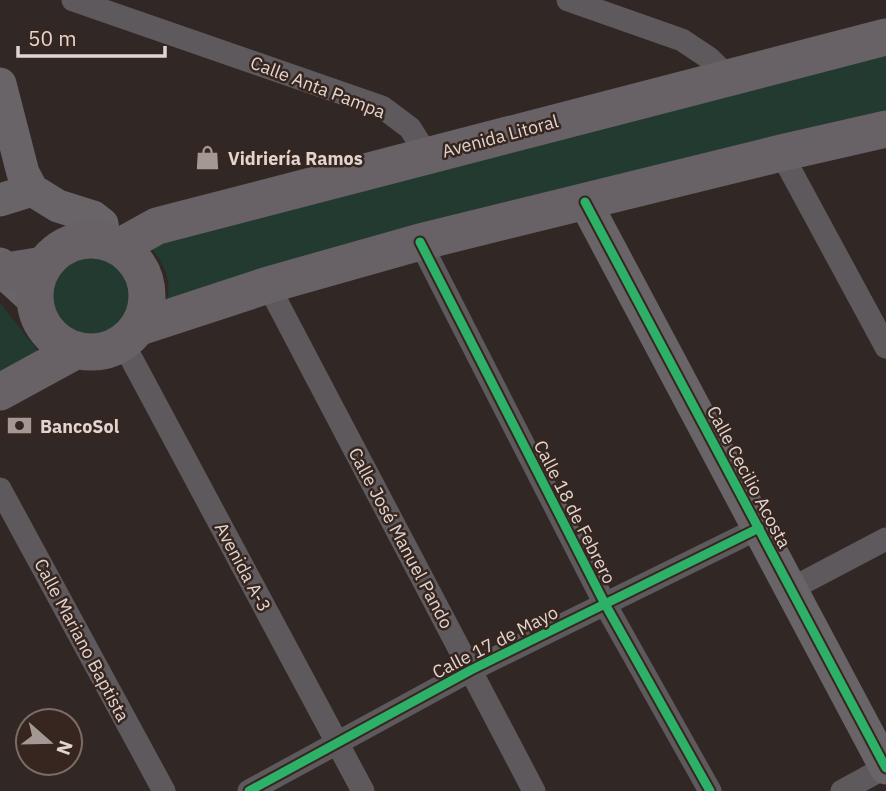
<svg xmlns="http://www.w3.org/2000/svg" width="886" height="791" font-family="'IBM Plex Sans',sans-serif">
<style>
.green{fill:#223a2f}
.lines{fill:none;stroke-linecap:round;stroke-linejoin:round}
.street{stroke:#5d595c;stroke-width:23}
.secondary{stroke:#686467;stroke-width:33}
.primary{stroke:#686166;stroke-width:37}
.cycleway-casing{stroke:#37261f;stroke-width:13}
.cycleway{stroke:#2db169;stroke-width:9}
.labels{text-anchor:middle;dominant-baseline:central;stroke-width:5;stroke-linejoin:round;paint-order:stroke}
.street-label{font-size:18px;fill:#e0d5d0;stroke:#37261f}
.poi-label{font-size:18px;font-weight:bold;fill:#e0d5d0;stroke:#37261f;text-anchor:start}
</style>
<rect width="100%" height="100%" fill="#312825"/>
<g class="green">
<path d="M 886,50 L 886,117 L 166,303 C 174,279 162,259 146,243 Z"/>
<circle cx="95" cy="296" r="42"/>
<path d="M 0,303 L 46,361 L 0,385 Z"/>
</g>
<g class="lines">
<g class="street">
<path d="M 73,0 L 382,107 L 410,128 L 427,155"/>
<path d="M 568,0 L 682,40 L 709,58 L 728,77"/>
<path d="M 781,153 L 886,347"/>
<path d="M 420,242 L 605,604 L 710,791"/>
<path d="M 268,285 L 534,791"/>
<path d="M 123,343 L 363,791"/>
<path d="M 0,489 L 164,791"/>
<path d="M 791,589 L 886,539"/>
<path d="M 249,791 L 471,670 L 759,528"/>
<path d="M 842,791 L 886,767"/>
</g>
<g class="secondary">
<path d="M 0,84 L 23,173 L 32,190 L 58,206 L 93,217 L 102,224 L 104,240"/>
<path d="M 0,200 L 32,190"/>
<path d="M 585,202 L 886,768"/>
<path d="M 0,264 L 3,272 L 35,301"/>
</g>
<g class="primary">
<circle cx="91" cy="296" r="56"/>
<path d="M 119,247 L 157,226 L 886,37"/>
<path d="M 0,272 L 44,265"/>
<path d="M 137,328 L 268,285 L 420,242 L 781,153 L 886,129"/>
<path d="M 0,392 L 77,350"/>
</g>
<defs>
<g id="cycleway">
<path d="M 585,202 L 886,768"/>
<path d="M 420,242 L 605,604 L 710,791"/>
<path d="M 249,791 L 471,670 L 759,528"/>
</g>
</defs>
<use href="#cycleway" class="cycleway-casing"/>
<use href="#cycleway" class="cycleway"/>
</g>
<defs>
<symbol id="shop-bare" viewBox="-9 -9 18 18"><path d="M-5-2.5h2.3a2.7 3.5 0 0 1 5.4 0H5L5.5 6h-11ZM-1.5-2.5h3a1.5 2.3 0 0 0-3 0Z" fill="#a39894" stroke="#37261f" stroke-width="2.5" paint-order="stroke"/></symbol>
<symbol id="bank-bare" viewBox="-9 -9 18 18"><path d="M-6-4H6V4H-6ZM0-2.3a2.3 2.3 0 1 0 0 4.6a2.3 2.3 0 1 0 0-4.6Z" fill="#a39894" stroke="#37261f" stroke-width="2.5" paint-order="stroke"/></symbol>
</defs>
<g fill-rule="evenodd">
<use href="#shop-bare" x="190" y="140" width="35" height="35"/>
<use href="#bank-bare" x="2" y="408" width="35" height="35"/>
</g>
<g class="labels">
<g class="street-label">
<text transform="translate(318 87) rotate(21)">Calle Anta Pampa</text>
<text transform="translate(500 136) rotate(-15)">Avenida Litoral</text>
<text transform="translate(749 477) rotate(62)">Calle Cecilio Acosta</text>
<text transform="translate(575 512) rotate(63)">Calle 18 de Febrero</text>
<text transform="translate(401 538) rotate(62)">Calle José Manuel Pando</text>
<text transform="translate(243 567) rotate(62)">Avenida A-3</text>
<text transform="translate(82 640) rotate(62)">Calle Mariano Baptista</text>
<text transform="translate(495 642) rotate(-27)">Calle 17 de Mayo</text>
</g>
<g class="poi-label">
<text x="228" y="158">Vidriería Ramos</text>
<text x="40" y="426">BancoSol</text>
</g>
</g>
<g transform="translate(49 742) rotate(110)"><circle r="33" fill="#37261f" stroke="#7b6c66" stroke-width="2"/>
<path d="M0-5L12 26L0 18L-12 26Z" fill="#a39894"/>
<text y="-10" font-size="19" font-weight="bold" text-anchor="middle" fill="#e0d5d0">N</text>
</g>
<path d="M18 46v10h147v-10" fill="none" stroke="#e0d5d0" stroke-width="3.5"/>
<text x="28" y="46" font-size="21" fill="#e0d5d0" stroke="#37261f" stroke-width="5" paint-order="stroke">50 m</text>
</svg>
